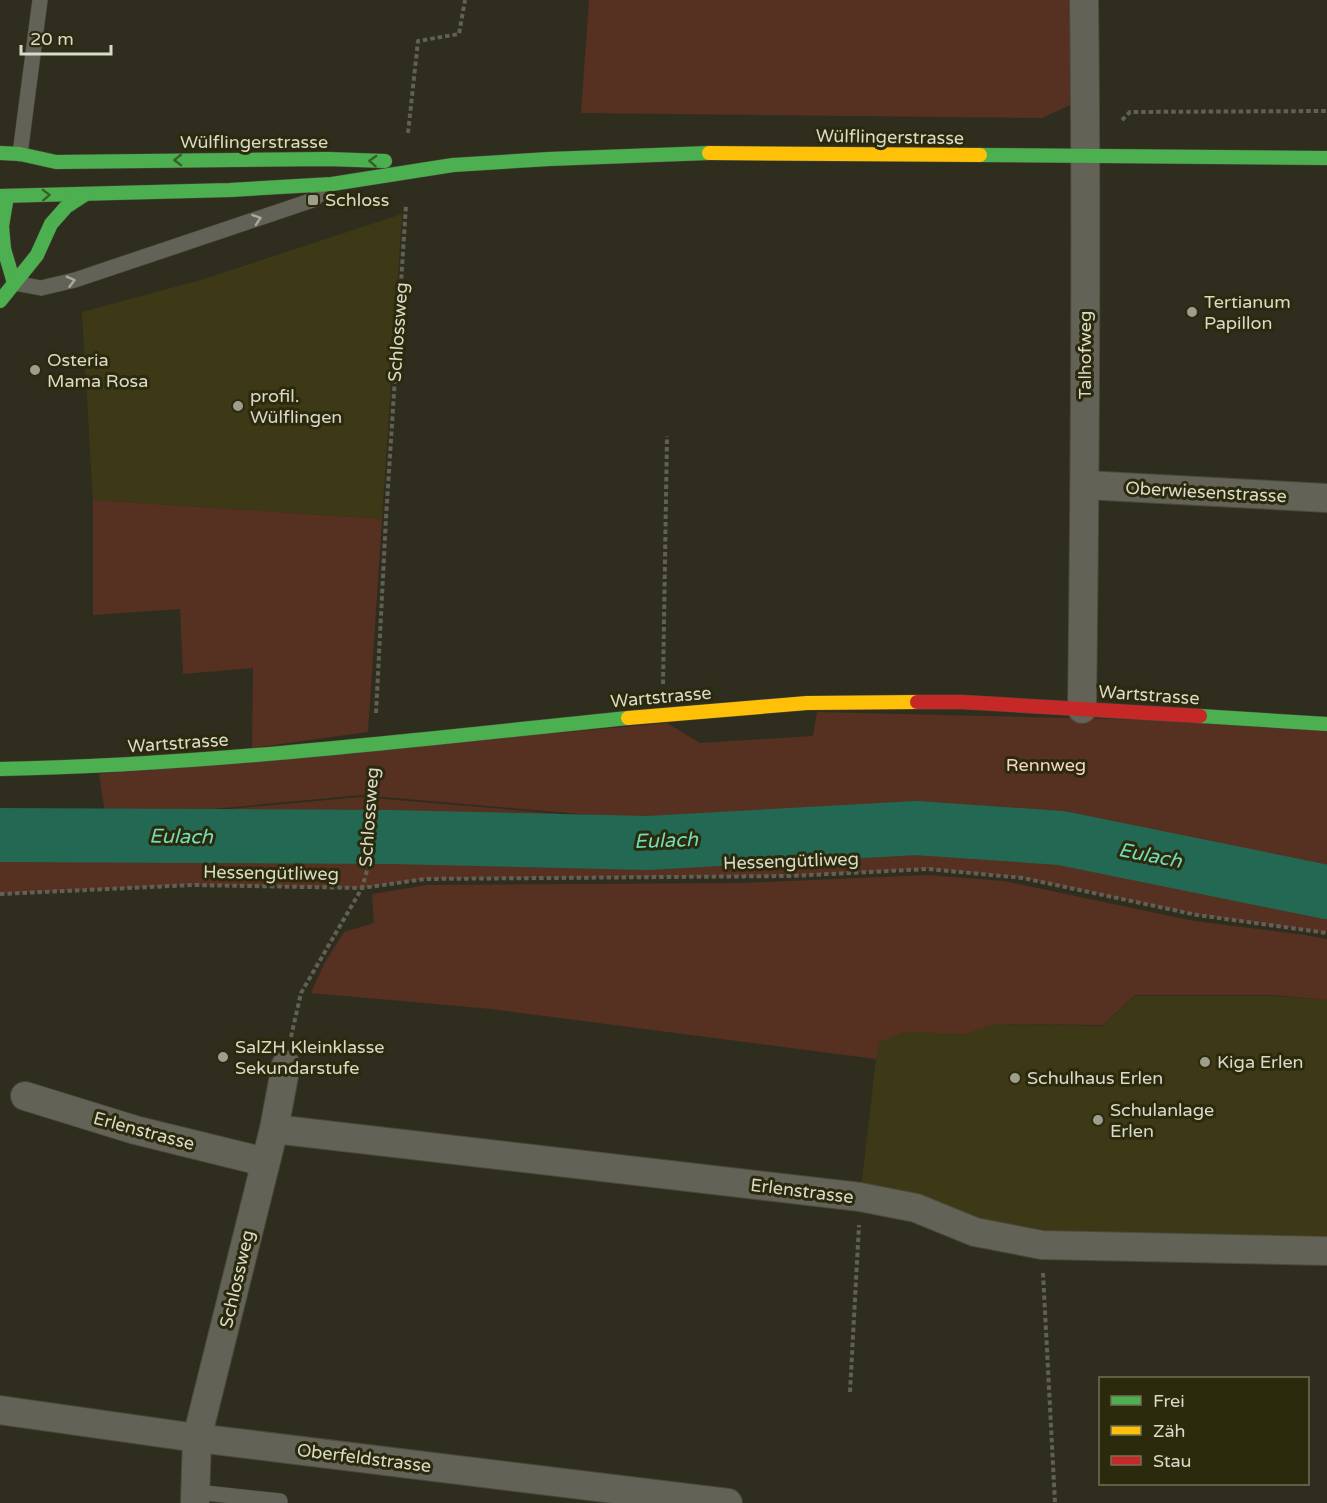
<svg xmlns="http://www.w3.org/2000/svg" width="1327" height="1503" font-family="'Varela Round',sans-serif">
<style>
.built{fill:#3d3917}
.green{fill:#563021}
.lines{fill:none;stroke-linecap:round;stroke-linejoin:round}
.river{stroke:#236852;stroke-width:54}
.lane-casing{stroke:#4a493b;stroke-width:16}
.street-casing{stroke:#4a493b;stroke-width:30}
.fast-casing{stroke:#4a493b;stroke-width:15}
.slow-casing{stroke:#4a493b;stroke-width:15}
.jam-casing{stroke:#4a493b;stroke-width:15}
.path{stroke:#606055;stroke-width:4;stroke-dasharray:4.5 3;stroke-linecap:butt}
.lane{stroke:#626256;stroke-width:15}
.street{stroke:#626256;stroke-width:28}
.fast{stroke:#4caf50;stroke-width:14}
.slow{stroke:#ffc107;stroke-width:14}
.jam{stroke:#c62828;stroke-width:14}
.oneway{stroke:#395f28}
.oneway2{stroke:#aaaa9b}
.poi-dot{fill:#9e9e8d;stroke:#2c2a0d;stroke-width:2}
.labels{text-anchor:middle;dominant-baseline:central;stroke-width:6;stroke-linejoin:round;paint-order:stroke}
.street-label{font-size:18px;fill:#dadac9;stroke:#2c2a0d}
.poi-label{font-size:18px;fill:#dadac9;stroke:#2c2a0d;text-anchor:start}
.park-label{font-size:18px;fill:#f9d3c7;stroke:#2c2a0d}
.water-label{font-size:20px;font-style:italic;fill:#72ddb9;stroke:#2c2a0d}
</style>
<rect width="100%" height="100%" fill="#2f2e1e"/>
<g class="built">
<path d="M 402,214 L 382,519 L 93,500 L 82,312 L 201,280 Z"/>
<path d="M 1135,996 L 1272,996 L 1327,1000 L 1327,1251 L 1042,1245 L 860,1197 L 878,1042 L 904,1031 L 964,1034 L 998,1024 L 1102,1026 Z"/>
</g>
<g class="green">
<path d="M 589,0 L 1075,0 L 1079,101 L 1042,118 L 581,113 Z"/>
<path d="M 93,500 L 382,519 L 368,732 L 252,748 L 253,668 L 183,674 L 180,609 L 93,615 Z"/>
<path d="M 817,712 L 1327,724 L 1327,933 L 1197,915 L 1023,878 L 928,869 L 789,876 L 425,879 L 362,888 L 193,885 L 0,894 L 0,848 L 98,846 L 107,820 L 360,797 L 670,823 L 706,818 L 671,822 L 361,795 L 106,819 L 99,774 L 667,723 L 700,743 L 813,736 Z"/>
<path d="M 927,875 L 1004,881 L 1194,921 L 1305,935 L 1327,939 L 1327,1000 L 1272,995 L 1135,995 L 1103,1025 L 997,1024 L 965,1034 L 904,1032 L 879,1042 L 876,1059 L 491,1009 L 311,993 L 324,964 L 344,932 L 374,923 L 372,894 L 427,885 L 743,883 Z"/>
</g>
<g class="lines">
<path class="river" d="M 0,835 L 390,837 L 648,843 L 916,828 L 1061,838 L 1327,892"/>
<defs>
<g id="lane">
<path d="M 20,154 L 40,0"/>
<path d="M 14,283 L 41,288 L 75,280 L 313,200 L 323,191"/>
<path d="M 196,1492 L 280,1501"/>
</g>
<g id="street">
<path d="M 1085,485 L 1327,498"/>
<path d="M 1082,709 C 1085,473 1087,236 1084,0"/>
<path d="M 25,1096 L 135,1130 L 265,1162"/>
<path d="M 274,1129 L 860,1197 L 916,1208 L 975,1232 L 1042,1245 L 1327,1251"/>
<path d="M 0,1410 L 197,1438 L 728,1503"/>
<path d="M 195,1503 L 197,1438 L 274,1129 L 286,1065"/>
</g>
<g id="fast">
<path d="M 0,153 L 20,154 L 56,162 L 328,159 L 385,161"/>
<path d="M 980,155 L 1327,158"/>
<path d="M 0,196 L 230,190 L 332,184 L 453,165 L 549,159 L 709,153"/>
<path d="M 7,196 L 2,226 L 4,249 L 14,283"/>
<path d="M 0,301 L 37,255 L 51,224 L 66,207 L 86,194"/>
<path d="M 1200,716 L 1327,724"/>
<path d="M 0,769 C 210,765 419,739 628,718"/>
</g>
<g id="slow">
<path d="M 709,153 L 980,155"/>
<path d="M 628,718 L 807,703 L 917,702"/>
</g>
<path id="jam" d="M 917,702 L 962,702 L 1200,716"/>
</defs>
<use href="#lane" class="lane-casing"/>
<use href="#street" class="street-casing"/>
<use href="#fast" class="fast-casing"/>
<use href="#slow" class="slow-casing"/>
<use href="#jam" class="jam-casing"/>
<g class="path">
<path d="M 1122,120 L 1130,112 L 1327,111"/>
<path d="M 408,133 L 418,41 L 459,34 L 465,0"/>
<path d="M 663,684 L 667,436"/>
<path d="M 376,713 L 386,518 L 406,205"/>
<path d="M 0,894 L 193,885 L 362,888 L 425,879 L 790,876 L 928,869 L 1023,878 L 1197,915 L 1327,933"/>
<path d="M 291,1037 L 301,993 L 362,888 L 368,867 L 372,774"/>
<path d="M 1043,1273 L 1055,1503"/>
<path d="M 850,1392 L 859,1225"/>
</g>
<use href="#lane" class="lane"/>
<use href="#street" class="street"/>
<use href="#fast" class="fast"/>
<use href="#slow" class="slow"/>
<use href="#jam" class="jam"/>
</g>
<defs><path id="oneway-chevron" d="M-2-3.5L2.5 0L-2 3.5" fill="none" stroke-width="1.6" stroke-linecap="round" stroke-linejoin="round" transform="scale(1.5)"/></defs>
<g class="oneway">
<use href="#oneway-chevron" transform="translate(178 160) rotate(179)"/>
<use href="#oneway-chevron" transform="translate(373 161) rotate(-177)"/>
<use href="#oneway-chevron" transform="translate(46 195) rotate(-2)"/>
</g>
<g class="oneway2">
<use href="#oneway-chevron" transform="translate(257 219) rotate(-19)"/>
<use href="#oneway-chevron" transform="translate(71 281) rotate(-15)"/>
</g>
<g class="poi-dot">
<rect x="307" y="194" width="12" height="12" rx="3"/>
<circle cx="1192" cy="312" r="6"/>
<circle cx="35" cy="370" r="6"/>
<circle cx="238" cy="406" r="6"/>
<circle cx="223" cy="1057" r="6"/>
<circle cx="1205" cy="1062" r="6"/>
<circle cx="1015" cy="1078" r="6"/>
<circle cx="1098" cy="1120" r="6"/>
</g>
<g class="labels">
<g class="street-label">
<text transform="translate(890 137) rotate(1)">Wülflingerstrasse</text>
<text x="254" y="142">Wülflingerstrasse</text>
<text transform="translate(398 332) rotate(-86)">Schlossweg</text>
<text transform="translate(1085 355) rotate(-90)">Talhofweg</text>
<text transform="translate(1206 492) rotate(3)">Oberwiesenstrasse</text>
<text transform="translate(1149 695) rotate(4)">Wartstrasse</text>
<text transform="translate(661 697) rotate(-5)">Wartstrasse</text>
<text transform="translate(178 743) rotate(-4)">Wartstrasse</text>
<text transform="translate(369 817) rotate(-86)">Schlossweg</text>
<text transform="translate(791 861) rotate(-2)">Hessengütliweg</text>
<text transform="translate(271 873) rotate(1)">Hessengütliweg</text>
<text transform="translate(144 1131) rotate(15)">Erlenstrasse</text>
<text transform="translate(802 1191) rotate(7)">Erlenstrasse</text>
<text transform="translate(237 1279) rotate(-77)">Schlossweg</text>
<text transform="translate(364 1458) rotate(7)">Oberfeldstrasse</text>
</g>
<g class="poi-label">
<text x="325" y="200">Schloss</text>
<text x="1204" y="302">Tertianum<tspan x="1204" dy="21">Papillon</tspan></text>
<text x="47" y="360">Osteria<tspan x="47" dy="21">Mama Rosa</tspan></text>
<text x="250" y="396">profil.<tspan x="250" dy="21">Wülflingen</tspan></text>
<text x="235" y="1047">SalZH Kleinklasse<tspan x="235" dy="21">Sekundarstufe</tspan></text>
<text x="1217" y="1062">Kiga Erlen</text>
<text x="1027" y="1078">Schulhaus Erlen</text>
<text x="1110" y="1110">Schulanlage<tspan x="1110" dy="21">Erlen</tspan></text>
</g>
<g class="park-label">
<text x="1046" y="765">Rennweg</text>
</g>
<g class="water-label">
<text transform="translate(181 837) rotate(1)">Eulach</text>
<text transform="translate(666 841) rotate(-2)">Eulach</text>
<text transform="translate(1150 856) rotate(11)">Eulach</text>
</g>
</g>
<rect x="1099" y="1377" width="210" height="108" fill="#2c2a0d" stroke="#727058" stroke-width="1.5"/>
<rect x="1111" y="1396" width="30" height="9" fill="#4caf50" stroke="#727058" stroke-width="1.5"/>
<text x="1153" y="1407" font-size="18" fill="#dadac9">Frei</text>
<rect x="1111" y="1426" width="30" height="9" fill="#ffc107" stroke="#727058" stroke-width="1.5"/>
<text x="1153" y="1437" font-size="18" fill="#dadac9">Zäh</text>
<rect x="1111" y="1456" width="30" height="9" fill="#c62828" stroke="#727058" stroke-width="1.5"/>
<text x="1153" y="1467" font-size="18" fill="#dadac9">Stau</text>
<path d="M21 45v9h90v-9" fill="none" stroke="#dadac9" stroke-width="3"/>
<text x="30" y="45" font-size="18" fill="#dadac9" stroke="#2c2a0d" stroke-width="4.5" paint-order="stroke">20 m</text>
</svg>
